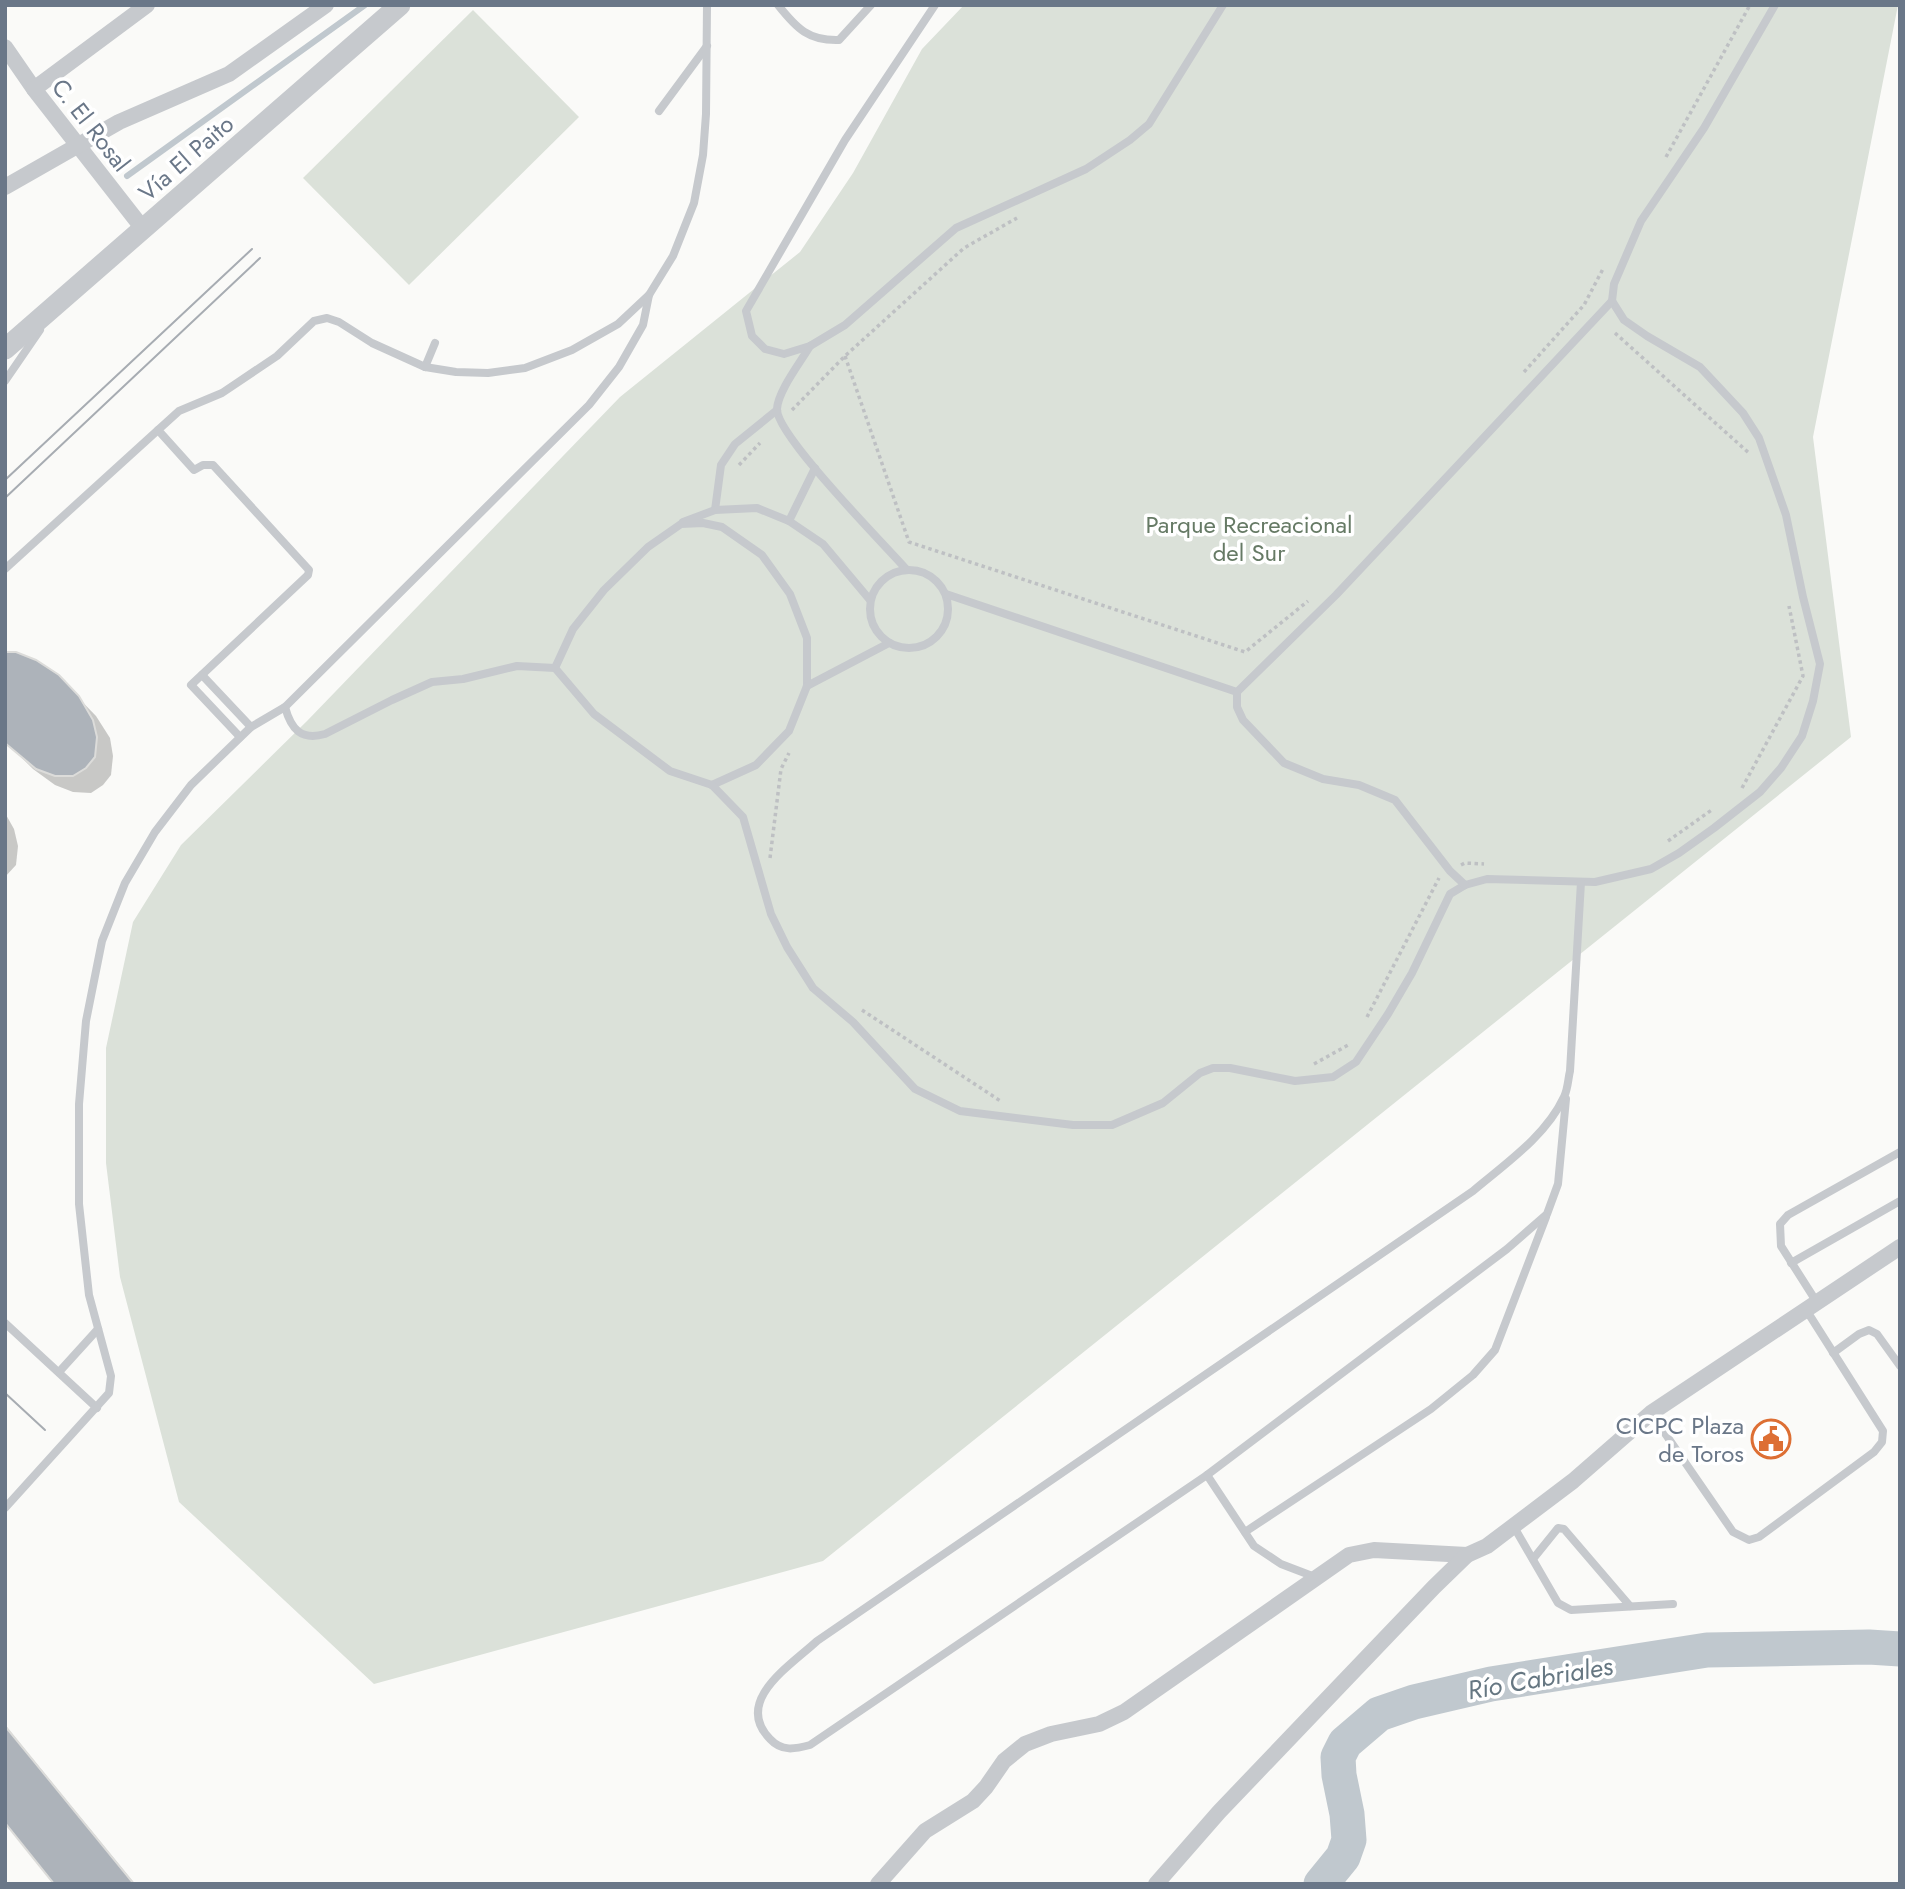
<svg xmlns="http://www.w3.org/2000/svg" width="1905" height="1889" font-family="Jost,sans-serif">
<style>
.green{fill:#dbe1d9}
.shadow{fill:#0003}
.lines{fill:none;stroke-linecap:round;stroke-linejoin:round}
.stream{stroke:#c0c8ce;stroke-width:6}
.river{stroke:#c0c8ce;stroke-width:35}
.building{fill:#adb3ba;stroke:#dcdcda;stroke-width:2}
.path{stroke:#bec0c3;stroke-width:3.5;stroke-dasharray:3.5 3.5;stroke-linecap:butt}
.service{stroke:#c6c9cd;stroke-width:8}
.minor{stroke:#c6c9cd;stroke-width:16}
.tertiary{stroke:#c6c9cd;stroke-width:21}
.tram{stroke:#a7acb2;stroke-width:2}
.labels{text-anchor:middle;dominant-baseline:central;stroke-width:7;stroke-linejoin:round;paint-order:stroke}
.street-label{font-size:24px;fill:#6a7788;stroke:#fff}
.park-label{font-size:24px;fill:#667a65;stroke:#fff}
.poi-label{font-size:24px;fill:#6a7788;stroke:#fff;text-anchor:end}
.water-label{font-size:26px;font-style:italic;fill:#667782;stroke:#fff}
</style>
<rect width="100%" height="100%" fill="#fafaf8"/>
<g class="green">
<path d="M 964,5 L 1898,5 L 1813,437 L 1851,737 L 823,1561 L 374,1684 L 179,1502 L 120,1277 L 106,1163 L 106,1048 L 133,922 L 181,845 L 307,721 L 620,397 L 800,252 L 853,173 L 922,49 Z"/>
<path d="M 473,10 L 579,117 L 409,285 L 303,178 Z"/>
</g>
<g class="shadow">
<path d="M 58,677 L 96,716 L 110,738 L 113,756 L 111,775 L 103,785 L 91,793 L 73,792 L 55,785 L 33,769 L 5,741 Z"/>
<path d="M 5,813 L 14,829 L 18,846 L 16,865 L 5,877 Z"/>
<path d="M 5,1725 L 135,1884 L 57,1884 L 5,1821 Z"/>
</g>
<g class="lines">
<path class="stream" d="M 127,176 L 365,5"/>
<path class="river" d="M 1321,1884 L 1343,1857 L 1349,1840 L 1347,1814 L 1339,1775 L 1338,1757 L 1345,1743 L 1379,1714 L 1414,1702 L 1491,1684 L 1707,1650 L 1869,1647 L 1900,1649"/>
</g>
<g class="building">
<path d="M 5,652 L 16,652 L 36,660 L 59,675 L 79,696 L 93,720 L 97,737 L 95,757 L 86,768 L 73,776 L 55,776 L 36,769 L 5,743 Z"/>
<path d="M 5,1726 L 134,1884 L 54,1884 L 5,1823 Z"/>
</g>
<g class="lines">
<g class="path">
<path d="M 1666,157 L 1750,5"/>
<path d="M 1615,333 L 1750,454"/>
<path d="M 845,356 L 909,542 L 1245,652 L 1308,601"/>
<path d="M 1524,372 L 1584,305 L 1604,267"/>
<path d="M 792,410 L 845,356 L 964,248 L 1017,218"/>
<path d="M 739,465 L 760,443"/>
<path d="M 1742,788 L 1803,676 L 1789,606"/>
<path d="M 1668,841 L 1713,809"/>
<path d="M 770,858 L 781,769 L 789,753"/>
<path d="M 1461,865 L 1465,863 L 1484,864"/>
<path d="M 862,1010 L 1002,1102"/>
<path d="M 1367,1017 L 1439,878"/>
<path d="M 1314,1064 L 1350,1044"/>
</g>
<g class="service">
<path d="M 778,5 C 797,29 809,41 839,40 L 871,5"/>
<path d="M 935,5 L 845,140 L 746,311 L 752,336 L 765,349 L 784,354 L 810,346 L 845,325 L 956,228 L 1086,169 L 1130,140 L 1149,124 L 1223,5"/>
<path d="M 659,111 L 707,46"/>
<path d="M 810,346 C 800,363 778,391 777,409 C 776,435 884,544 906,569"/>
<path d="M 425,367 L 435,343"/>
<path d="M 5,381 L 40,330"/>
<path d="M 715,510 L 721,465 L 735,444 L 777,410"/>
<path d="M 789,521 L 815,468"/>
<path d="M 683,522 L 715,510 L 757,508 L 789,521 L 823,544 L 870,600"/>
<path d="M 5,569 L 158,430"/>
<circle cx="909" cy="609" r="39"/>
<path d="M 946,594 L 1237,692"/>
<path d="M 555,668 L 573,629 L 604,590 L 648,547 L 681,524 L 703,523 L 722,527 L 762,555 L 790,594 L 807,638 L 807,686 L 789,731 L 756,765 L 712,785"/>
<path d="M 202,675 L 251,727"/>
<path d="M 807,686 L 889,643"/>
<path d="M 285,707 C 291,729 301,741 325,734 L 392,700 L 432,682 L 463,679 L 517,666 L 555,668 L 594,714 L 670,771 L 712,785 L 743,817 L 771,914 L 787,947 L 813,988 L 853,1022 L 915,1089 L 960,1111 L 1073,1125 L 1112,1125 L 1163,1103 L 1200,1073 L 1213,1068 L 1230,1068 L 1295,1081 L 1333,1077 L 1356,1062 L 1388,1014 L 1412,973 L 1450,894 L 1465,885 L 1487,879 L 1595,882 L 1651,869 L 1679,853 L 1714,828 L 1760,792 L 1781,768 L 1802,736 L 1813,701 L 1820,664 L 1803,597 L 1786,515 L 1759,438 L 1743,413 L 1700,367 L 1647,336 L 1624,320 L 1612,301 L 1614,284 L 1641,221 L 1704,128 L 1775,5"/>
<path d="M 240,737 L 191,685 L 308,575 L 309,570 L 213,465 L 203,465 L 194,470 L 158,430 L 179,411 L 222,393 L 277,356 L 314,321 L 327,318 L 339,322 L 372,343 L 425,367 L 456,372 L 488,373 L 525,368 L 572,350 L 618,324 L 649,295"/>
<path d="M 1465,885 L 1450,871 L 1395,800 L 1359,785 L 1323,779 L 1284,763 L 1243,720 L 1237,707 L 1237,692 L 1336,595 L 1612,301"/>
<path d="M 1791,1263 L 1900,1201"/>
<path d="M 1816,1301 L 1781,1246 L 1780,1224 L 1788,1215 L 1900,1152"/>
<path d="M 5,1323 L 97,1408"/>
<path d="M 1833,1353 L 1859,1334 L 1869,1330 L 1877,1334 L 1900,1366"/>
<path d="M 59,1372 L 98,1329"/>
<path d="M 1651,1413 L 1733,1532 L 1749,1540 L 1759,1537 L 1874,1452 L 1882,1442 L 1883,1431 L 1805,1308"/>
<path d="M 1207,1475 L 1507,1249 L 1547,1214 L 1558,1184 L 1566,1099"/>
<path d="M 5,1508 L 109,1393 L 111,1376 L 89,1295 L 79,1204 L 79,1104 L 86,1021 L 102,941 L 125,883 L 155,832 L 191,785 L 251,727 L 285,707 L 589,405 L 619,367 L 643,325 L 649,295 L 673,256 L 694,203 L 703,155 L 706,114 L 707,5"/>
<path d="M 1514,1527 L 1558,1603 L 1571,1610 L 1673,1604"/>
<path d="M 1245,1532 L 1431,1409 L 1473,1375 L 1495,1350 L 1546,1217"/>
<path d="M 1533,1559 L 1558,1528 L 1564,1529 L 1630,1606"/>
<path d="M 1315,1577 L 1281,1564 L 1254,1546 L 1207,1475 L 810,1745 C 795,1749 782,1752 770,1739 C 733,1701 790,1666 817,1641 L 1473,1191 C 1505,1164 1546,1136 1564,1097 C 1568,1089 1568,1079 1570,1071 L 1581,882"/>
</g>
<g class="minor">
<path d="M 5,47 L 34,89 L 144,230"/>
<path d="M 34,89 L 147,5"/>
<path d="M 5,187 L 119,122 L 229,74 L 326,5"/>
<path d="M 878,1884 L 925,1831 L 973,1801 L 986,1787 L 1004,1761 L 1025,1744 L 1051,1734 L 1099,1724 L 1124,1712 L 1349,1555 L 1374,1550 L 1467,1555"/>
<path d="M 1156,1884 L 1219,1812 L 1434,1587 L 1467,1555 L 1487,1546 L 1573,1481 L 1651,1413 L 1900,1247"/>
</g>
<path class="tertiary" d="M 5,349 L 400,5"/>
<g class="tram">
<path d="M 5,480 L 252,249"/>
<path d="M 5,498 L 260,258"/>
<path d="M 5,1393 L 45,1430"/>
</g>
</g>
<defs>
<symbol id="civic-ring" viewBox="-11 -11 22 22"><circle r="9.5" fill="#fff" stroke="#dd6f34" stroke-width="1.5"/><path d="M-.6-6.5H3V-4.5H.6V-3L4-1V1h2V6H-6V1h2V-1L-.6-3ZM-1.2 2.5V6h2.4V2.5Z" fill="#dd6f34"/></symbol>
</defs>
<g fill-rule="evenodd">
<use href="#civic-ring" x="1749" y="1417" width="44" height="44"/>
</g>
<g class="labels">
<g class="street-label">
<text transform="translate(91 125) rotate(52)">C. El Rosal</text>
<text transform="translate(186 158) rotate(-41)">Vía El Paito</text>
</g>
<g class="park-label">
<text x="1249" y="524">Parque Recreacional<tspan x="1249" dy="28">del Sur</tspan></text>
</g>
<g class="poi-label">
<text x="1744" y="1425">CICPC Plaza<tspan x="1744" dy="28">de Toros</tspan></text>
</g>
<g class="water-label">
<text transform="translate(1540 1678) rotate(-10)">Río Cabriales</text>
</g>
</g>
<rect width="1905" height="1889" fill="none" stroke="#6a7788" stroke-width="14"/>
</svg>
